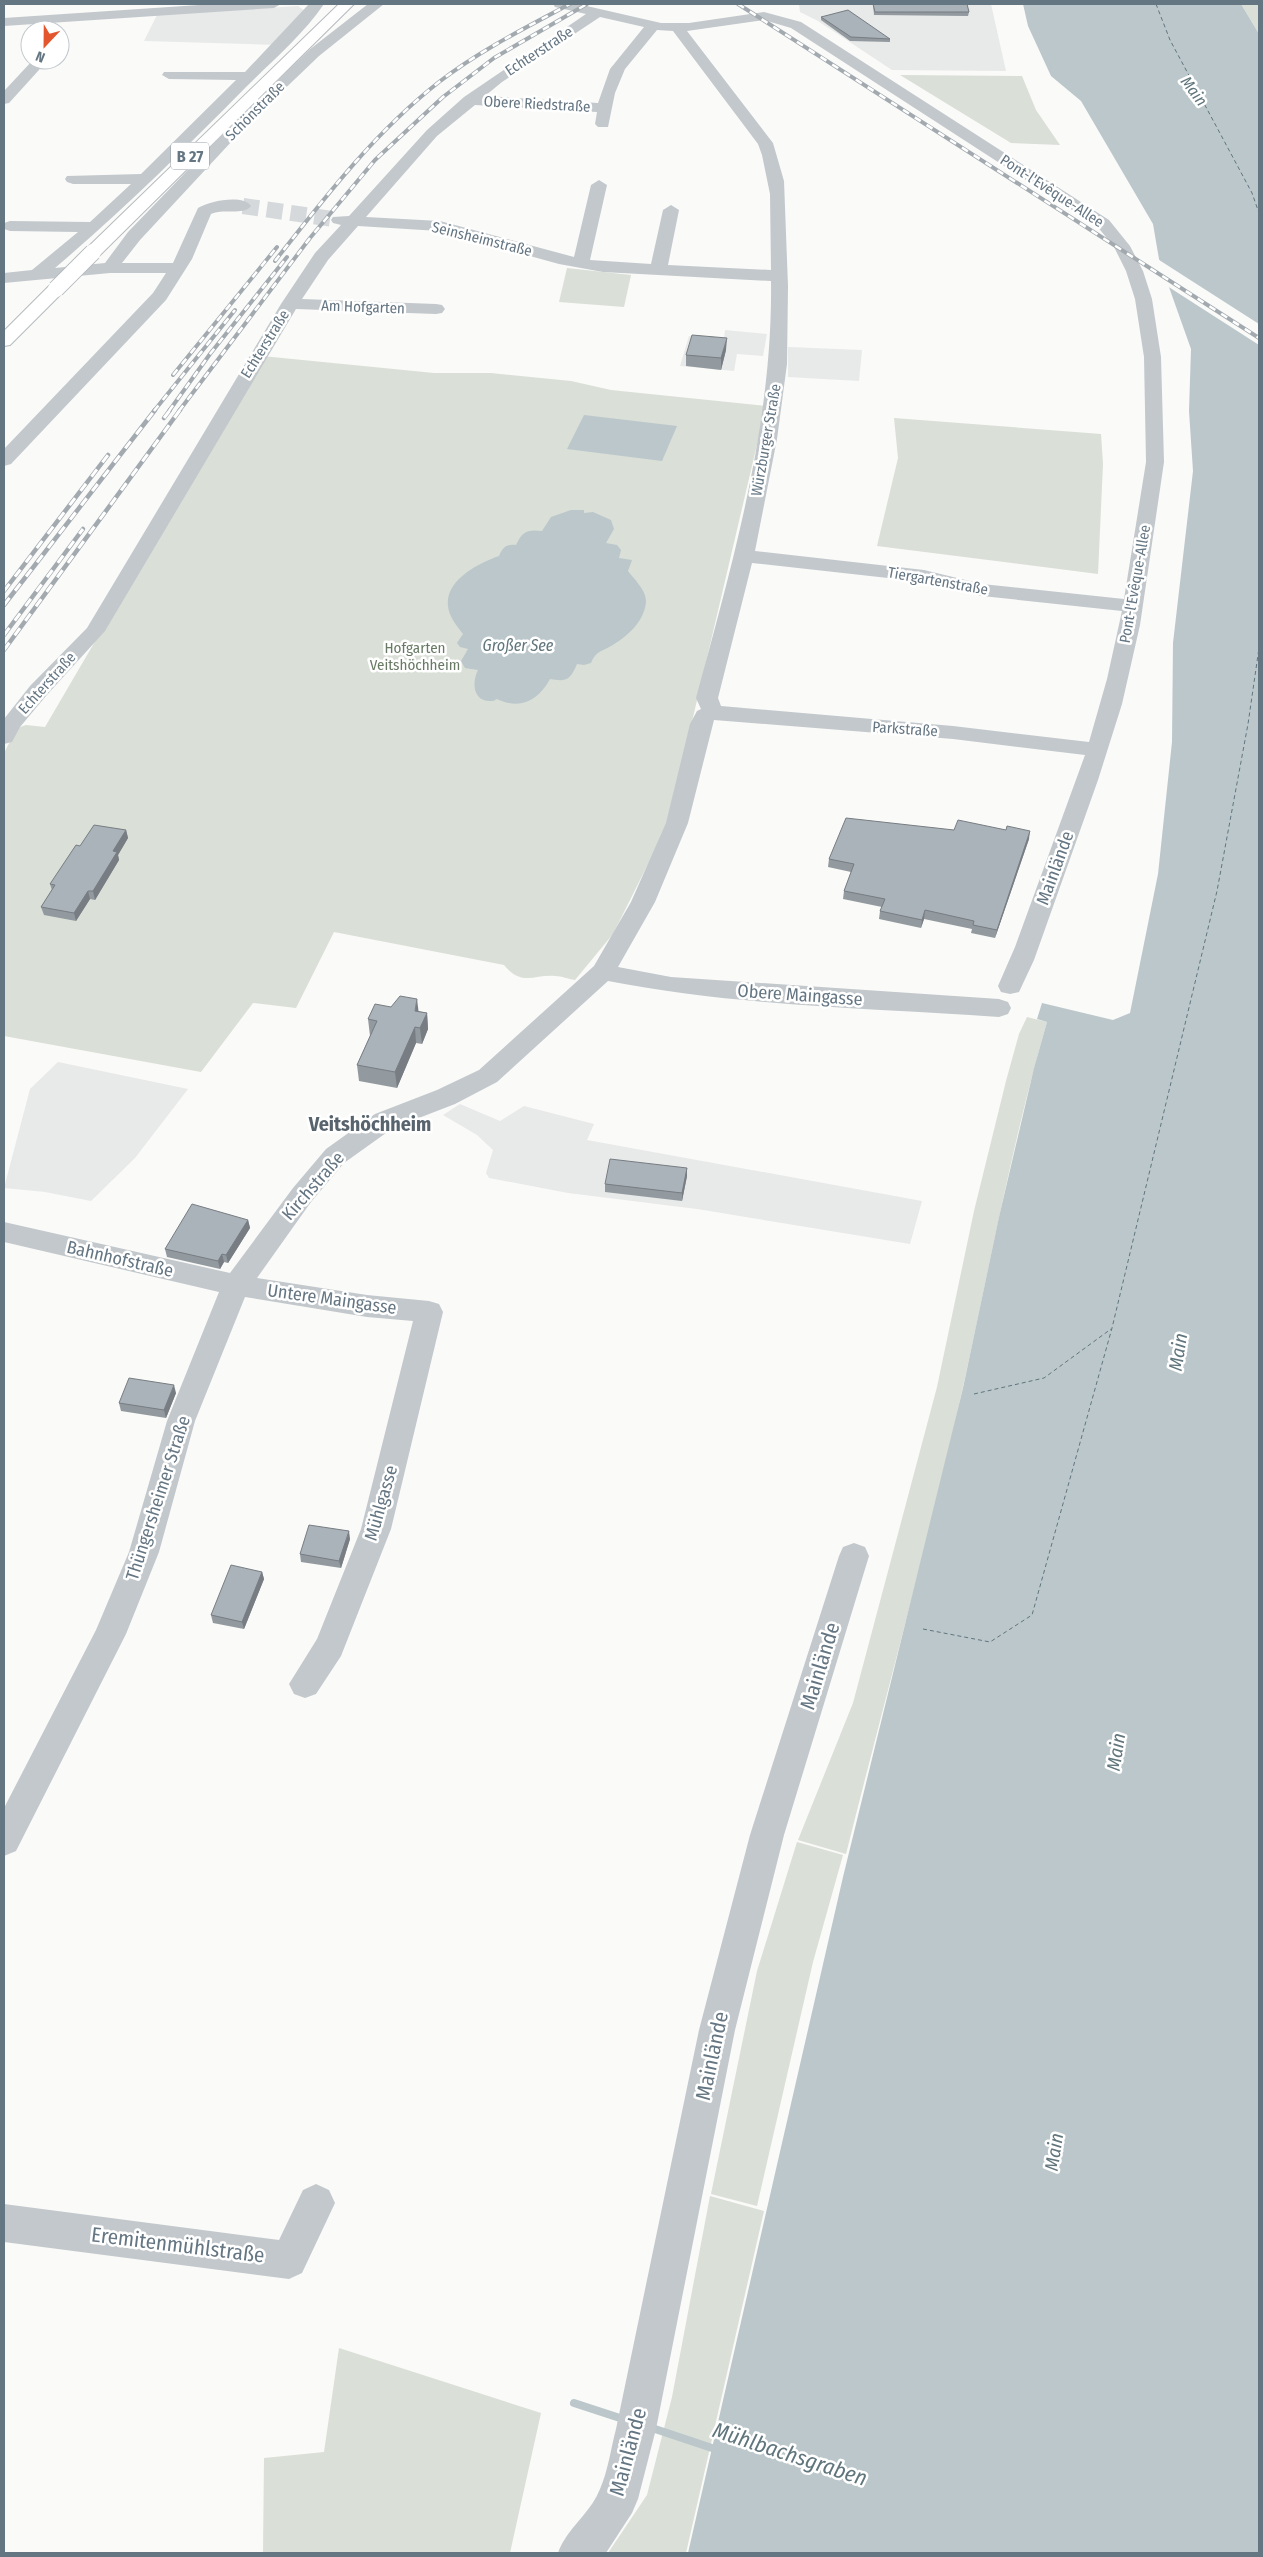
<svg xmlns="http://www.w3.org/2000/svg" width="1263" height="2557" font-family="'Fira Sans Condensed',sans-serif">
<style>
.built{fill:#e8e9e9}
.green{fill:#dadfd7}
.water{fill:#bbc7cb}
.pier{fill:#fafaf8}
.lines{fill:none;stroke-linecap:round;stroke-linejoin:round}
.stream{stroke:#bbc7cb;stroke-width:8}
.ferry{stroke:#60757c;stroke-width:1;stroke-dasharray:4 3;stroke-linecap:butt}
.minor-tunnel{stroke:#d5d9db;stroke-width:16;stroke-dasharray:16 8;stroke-linecap:butt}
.major-casing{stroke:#b5babe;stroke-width:2}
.minor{fill:#c3c8cc;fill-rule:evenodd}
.major{fill:#fff;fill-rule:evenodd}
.rail-far1-casing{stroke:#a2aab0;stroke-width:4}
.rail-casing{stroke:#a2aab0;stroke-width:4.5}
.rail-far1{stroke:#fff;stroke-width:2.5;stroke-dasharray:7;stroke-linecap:butt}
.rail{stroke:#fff;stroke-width:3;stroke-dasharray:9;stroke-linecap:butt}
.major-bridge-casing{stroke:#b5babe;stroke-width:18;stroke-linecap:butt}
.major-bridge{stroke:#fff;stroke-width:16}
.wall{fill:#929a9f}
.shaded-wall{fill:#777d82}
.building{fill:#aab3b9;stroke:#777d82}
.labels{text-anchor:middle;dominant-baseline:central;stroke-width:5;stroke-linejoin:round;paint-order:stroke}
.far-street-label{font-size:15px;fill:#657683;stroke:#fff}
.far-park-label{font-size:15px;fill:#687a64;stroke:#fff}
.far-water-label{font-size:16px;font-style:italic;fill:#60757c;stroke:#fff}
.shield{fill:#fff;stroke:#939fa8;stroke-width:1}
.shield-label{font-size:16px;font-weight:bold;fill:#657683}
.street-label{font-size:18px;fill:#657683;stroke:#fff}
.water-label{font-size:19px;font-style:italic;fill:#60757c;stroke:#fff}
.quarter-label{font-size:20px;font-weight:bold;fill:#57646e;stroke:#fff}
.near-street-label{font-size:21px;fill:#657683;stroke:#fff}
.near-water-label{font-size:22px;font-style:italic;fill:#60757c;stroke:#fff}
</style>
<rect width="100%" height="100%" fill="#fafaf8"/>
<g class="built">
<path d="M 799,4 L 991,4 L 1006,71 L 892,70 L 818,21 L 800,12 Z"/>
<path d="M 298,6 L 305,11 L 278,45 L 144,41 L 157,15 Z"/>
<path d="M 725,330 L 767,334 L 763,356 L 737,354 L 734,371 L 680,366 L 689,336 L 724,338 Z"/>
<path d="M 788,347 L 862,350 L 859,381 L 788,377 Z"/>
<path d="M 58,1062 L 188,1089 L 135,1158 L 91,1201 L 45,1192 L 4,1188 L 30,1089 Z"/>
<path d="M 460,1104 L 500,1121 L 524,1106 L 594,1124 L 587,1140 L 922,1201 L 910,1244 L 697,1209 L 568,1193 L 489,1178 L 486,1173 L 493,1150 L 477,1135 L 443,1115 Z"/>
</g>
<g class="green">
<path d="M 1241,4 L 1259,4 L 1259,34 Z"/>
<path d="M 900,75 L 1022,76 L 1036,110 L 1060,145 L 1011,143 Z"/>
<path d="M 567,268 L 631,275 L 624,307 L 559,302 Z"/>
<path d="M 262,356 L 434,373 L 491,373 L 571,381 L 611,390 L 766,406 L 668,824 L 613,934 L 575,980 C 568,979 562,976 555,976 C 535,974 522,987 504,965 L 334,932 L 296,1008 L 253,1003 L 201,1072 L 4,1036 L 4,753 L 17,728 L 26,725 L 45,727 Z"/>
<path d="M 894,418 L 1101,434 L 1103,464 L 1098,574 L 877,546 L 898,458 Z"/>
<path d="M 1027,1017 L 1047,1022 C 1012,1142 990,1265 963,1387 C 928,1543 885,1698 846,1854 L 798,1840 L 853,1703 L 937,1387 L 974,1211 L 1006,1081 L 1019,1034 Z"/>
<path d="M 797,1842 L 843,1855 L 813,1962 L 757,2206 L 711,2194 L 757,1971 Z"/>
<path d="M 710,2196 L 764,2211 L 686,2553 L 608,2553 L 647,2495 L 672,2397 Z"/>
<path d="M 339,2348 L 541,2413 L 510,2553 L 263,2553 L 264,2458 L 324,2452 Z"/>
</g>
<g class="water">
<path d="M 1023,4 L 1241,4 L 1259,34 L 1259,2553 L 688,2553 L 843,1877 L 963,1388 L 999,1217 L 1034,1068 L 1047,1022 L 1037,1019 L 1042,1003 L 1113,1020 L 1130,1013 L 1158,874 L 1172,742 L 1173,643 L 1193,471 L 1189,411 L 1191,349 L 1159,259 L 1153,224 L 1081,101 L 1051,76 L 1028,26 Z"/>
<path d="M 584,415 L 677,426 L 662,461 L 567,449 Z"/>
<path d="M 571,510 L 584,510 L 584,513 L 593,512 L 611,520 L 614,529 L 606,543 L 617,545 L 621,550 L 619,558 L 632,560 L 628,571 C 634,579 646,590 646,601 C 645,621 627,637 611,646 C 601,652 596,651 591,663 L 584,665 L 577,664 C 570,680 567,682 550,679 C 538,701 521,709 499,700 C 494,698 497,701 492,701 C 472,702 472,682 478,670 L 465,668 L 461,661 L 468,649 L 460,647 L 457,643 L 463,634 C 457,626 449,617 448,606 C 445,580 479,563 499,556 C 503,547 506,544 516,545 C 522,532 527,529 542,531 L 551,517 Z"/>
</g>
<path class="pier" d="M 1156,258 L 1259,324 L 1259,345 L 1164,284 Z"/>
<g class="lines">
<g class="stream">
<path d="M 574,2403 L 626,2420"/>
<path d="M 649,2427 L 718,2450"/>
</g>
<g class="ferry">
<path d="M 1156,4 L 1170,40 L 1252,193 L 1259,213"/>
<path d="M 974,1394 L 1044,1378 L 1111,1329"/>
<path d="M 923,1629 L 990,1642 L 1032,1615 L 1112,1328 L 1217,891 L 1248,724 L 1259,648"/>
</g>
<path class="minor-tunnel" d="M 243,206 L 333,219"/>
<defs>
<g id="major">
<path d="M 339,4 L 354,4 L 99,256 L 87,256 L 85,252 L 87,248 Z"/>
<path d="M 56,284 L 62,285 L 65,289 L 62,293 L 10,345 L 4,346 L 4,331 L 50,285 Z"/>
</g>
</defs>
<use href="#major" class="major-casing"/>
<g class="minor">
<path d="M 214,4 L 281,4 L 274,8 L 4,26 L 4,18 Z"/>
<path d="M 309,4 L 324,4 C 303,35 272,61 246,87 C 184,150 122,211 55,268 L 105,263 L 128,232 L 236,120 L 309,50 L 368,4 L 384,4 L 319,56 L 246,126 L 140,240 L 122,263 L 173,263 L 198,208 C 209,201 243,194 251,206 C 244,216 222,208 211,214 L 192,259 L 166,300 L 11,464 L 4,466 L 4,449 L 153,293 L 166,273 L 110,273 L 4,283 L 4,273 L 32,270 L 78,232 L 10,231 L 4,229 L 4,223 L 10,221 L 90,222 L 131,184 L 73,184 L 67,182 L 65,179 L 67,176 L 141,174 L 236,80 L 169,79 L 162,75 L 164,72 L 245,72 Z"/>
<path d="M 553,4 L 578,4 L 661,23 L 689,23 L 764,12 L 801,22 L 1109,220 L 1130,246 L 1143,271 L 1152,299 L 1161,357 L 1164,462 L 1140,625 L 1122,704 L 1098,780 L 1034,960 L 1019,992 L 1010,994 L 1001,992 L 998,986 L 1015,947 L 1085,755 L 953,739 L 714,720 L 688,823 L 655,902 L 618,967 L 671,977 L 999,999 L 1008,1002 L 1011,1008 L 1008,1014 L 999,1017 C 869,1008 736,1006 608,981 L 497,1082 L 455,1104 L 393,1128 L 344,1163 L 311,1202 L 257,1278 L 367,1295 L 429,1301 L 439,1304 L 443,1312 L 391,1529 L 341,1656 L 316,1694 L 305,1698 L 294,1694 L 289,1684 L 317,1639 L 361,1529 L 413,1321 L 367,1317 L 245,1297 L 195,1421 L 159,1552 L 126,1634 L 16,1851 L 4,1856 L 4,1808 L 96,1630 L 129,1552 L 167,1421 L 219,1292 L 4,1242 L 4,1222 L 230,1273 L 293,1188 L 326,1149 L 375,1114 L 437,1090 L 479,1070 L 594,966 L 631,902 L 666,823 L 690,724 L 697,711 L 701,709 L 696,698 C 733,561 773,424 771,281 L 603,272 L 559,264 L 439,231 L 358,226 L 328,260 L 302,299 L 436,304 L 442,305 L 445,309 L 442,313 L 436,314 L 296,309 L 105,631 L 46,696 L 20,727 L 12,742 L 4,744 L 4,719 L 30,686 L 87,628 L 281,304 L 315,253 L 341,225 L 333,223 L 331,220 L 333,217 L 349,216 L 427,130 L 464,97 L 586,14 L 555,7 ZM 600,17 L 644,27 L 610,69 L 598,103 L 485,96 L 502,82 ZM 764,20 L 791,28 L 1097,226 L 1114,247 L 1126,271 L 1135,299 L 1144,357 L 1146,462 L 1124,599 L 982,584 L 924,570 L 755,551 L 777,439 L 787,364 L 788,286 L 784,181 L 773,143 L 687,31 ZM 657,30 L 673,31 L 758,144 L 762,155 L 770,194 L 771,270 L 668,265 L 679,210 L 671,205 L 663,210 L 651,264 L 590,260 L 607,185 L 599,180 L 591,185 L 574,257 L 440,221 L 366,217 L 437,136 L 475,105 L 597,112 L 595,124 L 598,127 L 608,127 L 615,93 L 625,69 ZM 752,563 L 924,582 L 982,596 L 1122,611 L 1107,679 L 1089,742 L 953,726 L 721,706 L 718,698 Z"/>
<path d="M 33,60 L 48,60 L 9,103 L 4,104 L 4,91 Z"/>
<path d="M 854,1543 L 865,1547 L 869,1556 L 784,1835 L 735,2030 L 656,2429 L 638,2499 L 632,2513 L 606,2553 L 558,2553 C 566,2529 591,2513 600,2489 C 608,2471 611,2448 616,2429 L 699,2030 L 750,1835 L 839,1556 L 843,1547 Z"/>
<path d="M 316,2184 L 329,2190 L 335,2203 L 302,2273 L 289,2279 L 4,2242 L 4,2204 L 279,2240 L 303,2190 Z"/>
</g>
<use href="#major" class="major"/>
<defs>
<g id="rail-far1">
<path d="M 738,4 L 1259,338"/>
<path d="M 275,261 C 325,197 375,132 439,82 C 479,51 525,28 570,4"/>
<path d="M 173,375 L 277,247"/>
<path d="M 154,411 L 235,310"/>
<path d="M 169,411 L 210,354 L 287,257"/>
<path d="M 179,411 L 310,238 L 375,160 L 443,97 L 494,58 L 587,4"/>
</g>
<g id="rail">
<path d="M 164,418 L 170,410"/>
<path d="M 4,591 L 108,455"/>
<path d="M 4,605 L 155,410"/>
<path d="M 4,635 L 83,529"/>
<path d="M 4,650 L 180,410"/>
</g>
</defs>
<use href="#rail-far1" class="rail-far1-casing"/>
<use href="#rail" class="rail-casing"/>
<use href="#rail-far1" class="rail-far1"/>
<use href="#rail" class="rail"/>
<defs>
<path id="major-bridge" d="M 56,289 L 93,252"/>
</defs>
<use href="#major-bridge" class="major-bridge-casing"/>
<use href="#major-bridge" class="major-bridge"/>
</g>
<g class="wall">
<path d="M 873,4 L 967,4 L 969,12 L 968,16 L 874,15 Z"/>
<path d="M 821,17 L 890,39 L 890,42 L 850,41 L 821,20 Z"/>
<path d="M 726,350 L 721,370 L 686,366 L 686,355 Z"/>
<path d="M 126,830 L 128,838 L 118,855 L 119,860 L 95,900 L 90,899 L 76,921 L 44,915 L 41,907 L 52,890 L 50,884 L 80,846 Z"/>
<path d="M 1029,839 L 995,938 L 971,933 L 972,929 L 924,919 L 921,928 L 879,919 L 880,911 L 882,907 L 843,899 L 844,891 L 851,872 L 828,867 L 829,859 Z"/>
<path d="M 418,1011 L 427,1013 L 428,1029 L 422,1044 L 416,1043 L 397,1088 L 359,1081 L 357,1065 L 370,1036 L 368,1019 Z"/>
<path d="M 687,1168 L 687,1176 L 682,1201 L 605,1192 L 605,1184 Z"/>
<path d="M 248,1220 L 250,1228 L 228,1263 L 224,1262 L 220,1269 L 167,1257 L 165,1249 Z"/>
<path d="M 176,1393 L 166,1418 L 121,1411 L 119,1403 Z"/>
<path d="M 350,1539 L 341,1568 L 301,1562 L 300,1554 Z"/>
<path d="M 262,1572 L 264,1579 L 244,1629 L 213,1623 L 211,1615 Z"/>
</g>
<g class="shaded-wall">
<path d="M 727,338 L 726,350 L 721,370 L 721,358 Z"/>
<path d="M 126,830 L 128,838 L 118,855 L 119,860 L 95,900 L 93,891 L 113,851 Z"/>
<path d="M 1030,831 L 1029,839 L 995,938 L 997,930 Z"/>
<path d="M 88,891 L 90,899 L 76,921 L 74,913 Z"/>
<path d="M 925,910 L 924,919 L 921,928 L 922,920 Z"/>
<path d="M 417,999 L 419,1015 L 415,1011 Z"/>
<path d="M 427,1013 L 428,1029 L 422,1044 L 420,1028 Z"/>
<path d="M 415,1027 L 416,1043 L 397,1088 L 395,1072 Z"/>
<path d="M 687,1168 L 687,1176 L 682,1201 L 682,1193 Z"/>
<path d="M 248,1220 L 250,1228 L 228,1263 L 226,1255 Z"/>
<path d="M 222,1254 L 224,1262 L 220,1269 L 218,1261 Z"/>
<path d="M 174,1385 L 176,1393 L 166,1418 L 164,1410 Z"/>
<path d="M 349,1531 L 350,1539 L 341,1568 L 339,1561 Z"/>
<path d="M 262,1572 L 264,1579 L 244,1629 L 242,1622 Z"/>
</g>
<g class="building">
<path d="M 873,4 L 967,4 L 969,12 L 875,12 Z"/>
<path d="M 848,10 L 890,39 L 851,37 L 821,17 Z"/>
<path d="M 692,335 L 727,338 L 721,358 L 686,355 Z"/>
<path d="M 846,818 L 954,830 L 958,820 L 1006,830 L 1007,826 L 1030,831 L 997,930 L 973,925 L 974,921 L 925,910 L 922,920 L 880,911 L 885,899 L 844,891 L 854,864 L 829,859 Z"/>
<path d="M 94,825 L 126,830 L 113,851 L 117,852 L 93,891 L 88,891 L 74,913 L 41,907 L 55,885 L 50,884 L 76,845 L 80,846 Z"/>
<path d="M 400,996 L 417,999 L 415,1011 L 427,1013 L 420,1028 L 415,1027 L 395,1072 L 357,1065 L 377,1021 L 368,1019 L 375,1004 L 391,1007 Z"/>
<path d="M 610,1159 L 687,1168 L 682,1193 L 605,1184 Z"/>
<path d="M 192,1204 L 248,1220 L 226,1255 L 222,1254 L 218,1261 L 165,1249 Z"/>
<path d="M 129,1378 L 174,1385 L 164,1410 L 119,1403 Z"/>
<path d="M 309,1525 L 349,1531 L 339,1561 L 300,1554 Z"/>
<path d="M 231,1565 L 262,1572 L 242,1622 L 211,1615 Z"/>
</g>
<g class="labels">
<g class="far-street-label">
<text transform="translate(539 51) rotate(-33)">Echterstraße</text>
<text transform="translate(537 104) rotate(3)">Obere Riedstraße</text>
<text transform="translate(255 111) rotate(-45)">Schönstraße</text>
<text transform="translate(1052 191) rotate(33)">Pont-l'Evêque-Allee</text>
<text transform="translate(482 239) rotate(14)">Seinsheimstraße</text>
<text transform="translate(363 307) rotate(2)">Am Hofgarten</text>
<text transform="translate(265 344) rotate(-58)">Echterstraße</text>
<text transform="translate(766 440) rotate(-80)">Würzburger Straße</text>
<text transform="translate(938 581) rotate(10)">Tiergartenstraße</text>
<text transform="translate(1135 584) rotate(-80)">Pont-l'Evêque-Allee</text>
<text transform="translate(47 683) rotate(-48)">Echterstraße</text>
<text transform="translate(905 729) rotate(4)">Parkstraße</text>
</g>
<g class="far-park-label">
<text x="415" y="648">Hofgarten<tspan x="415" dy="17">Veitshöchheim</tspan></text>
</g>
<g class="far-water-label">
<text transform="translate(1194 91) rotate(53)">Main</text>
<text x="518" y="645">Großer See</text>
</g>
<rect class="shield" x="171" y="142.5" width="38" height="27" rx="4"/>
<g class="shield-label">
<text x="190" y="156">B 27</text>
</g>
<g class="street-label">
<text transform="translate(1055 868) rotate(-70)">Mainlände</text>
<text transform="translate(800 995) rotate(4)">Obere Maingasse</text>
<text transform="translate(313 1186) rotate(-49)">Kirchstraße</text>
<text transform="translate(120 1259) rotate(13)">Bahnhofstraße</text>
<text transform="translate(332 1299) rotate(8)">Untere Maingasse</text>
<text transform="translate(158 1498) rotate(-72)">Thüngersheimer Straße</text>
<text transform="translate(381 1503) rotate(-74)">Mühlgasse</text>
</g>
<g class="water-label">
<text transform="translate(1178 1352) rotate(-81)">Main</text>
<text transform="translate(1116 1752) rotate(-81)">Main</text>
<text transform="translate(1054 2152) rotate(-81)">Main</text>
</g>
<g class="quarter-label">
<text x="370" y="1124">Veitshöchheim</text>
</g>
<g class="near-street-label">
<text transform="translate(820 1666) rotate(-73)">Mainlände</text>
<text transform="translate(712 2056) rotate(-78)">Mainlände</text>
<text transform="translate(178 2245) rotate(7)">Eremitenmühlstraße</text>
<text transform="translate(628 2452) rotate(-75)">Mainlände</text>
</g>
<g class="near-water-label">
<text transform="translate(790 2454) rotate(18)">Mühlbachsgraben</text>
</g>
</g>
<rect width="1263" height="2557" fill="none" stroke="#657683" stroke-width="10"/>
<g transform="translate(45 45) rotate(202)"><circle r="24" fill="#ffffff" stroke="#c1c8cd"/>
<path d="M0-4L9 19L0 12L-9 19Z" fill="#e4572e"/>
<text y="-8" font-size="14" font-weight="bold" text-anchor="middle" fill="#657683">N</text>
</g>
</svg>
